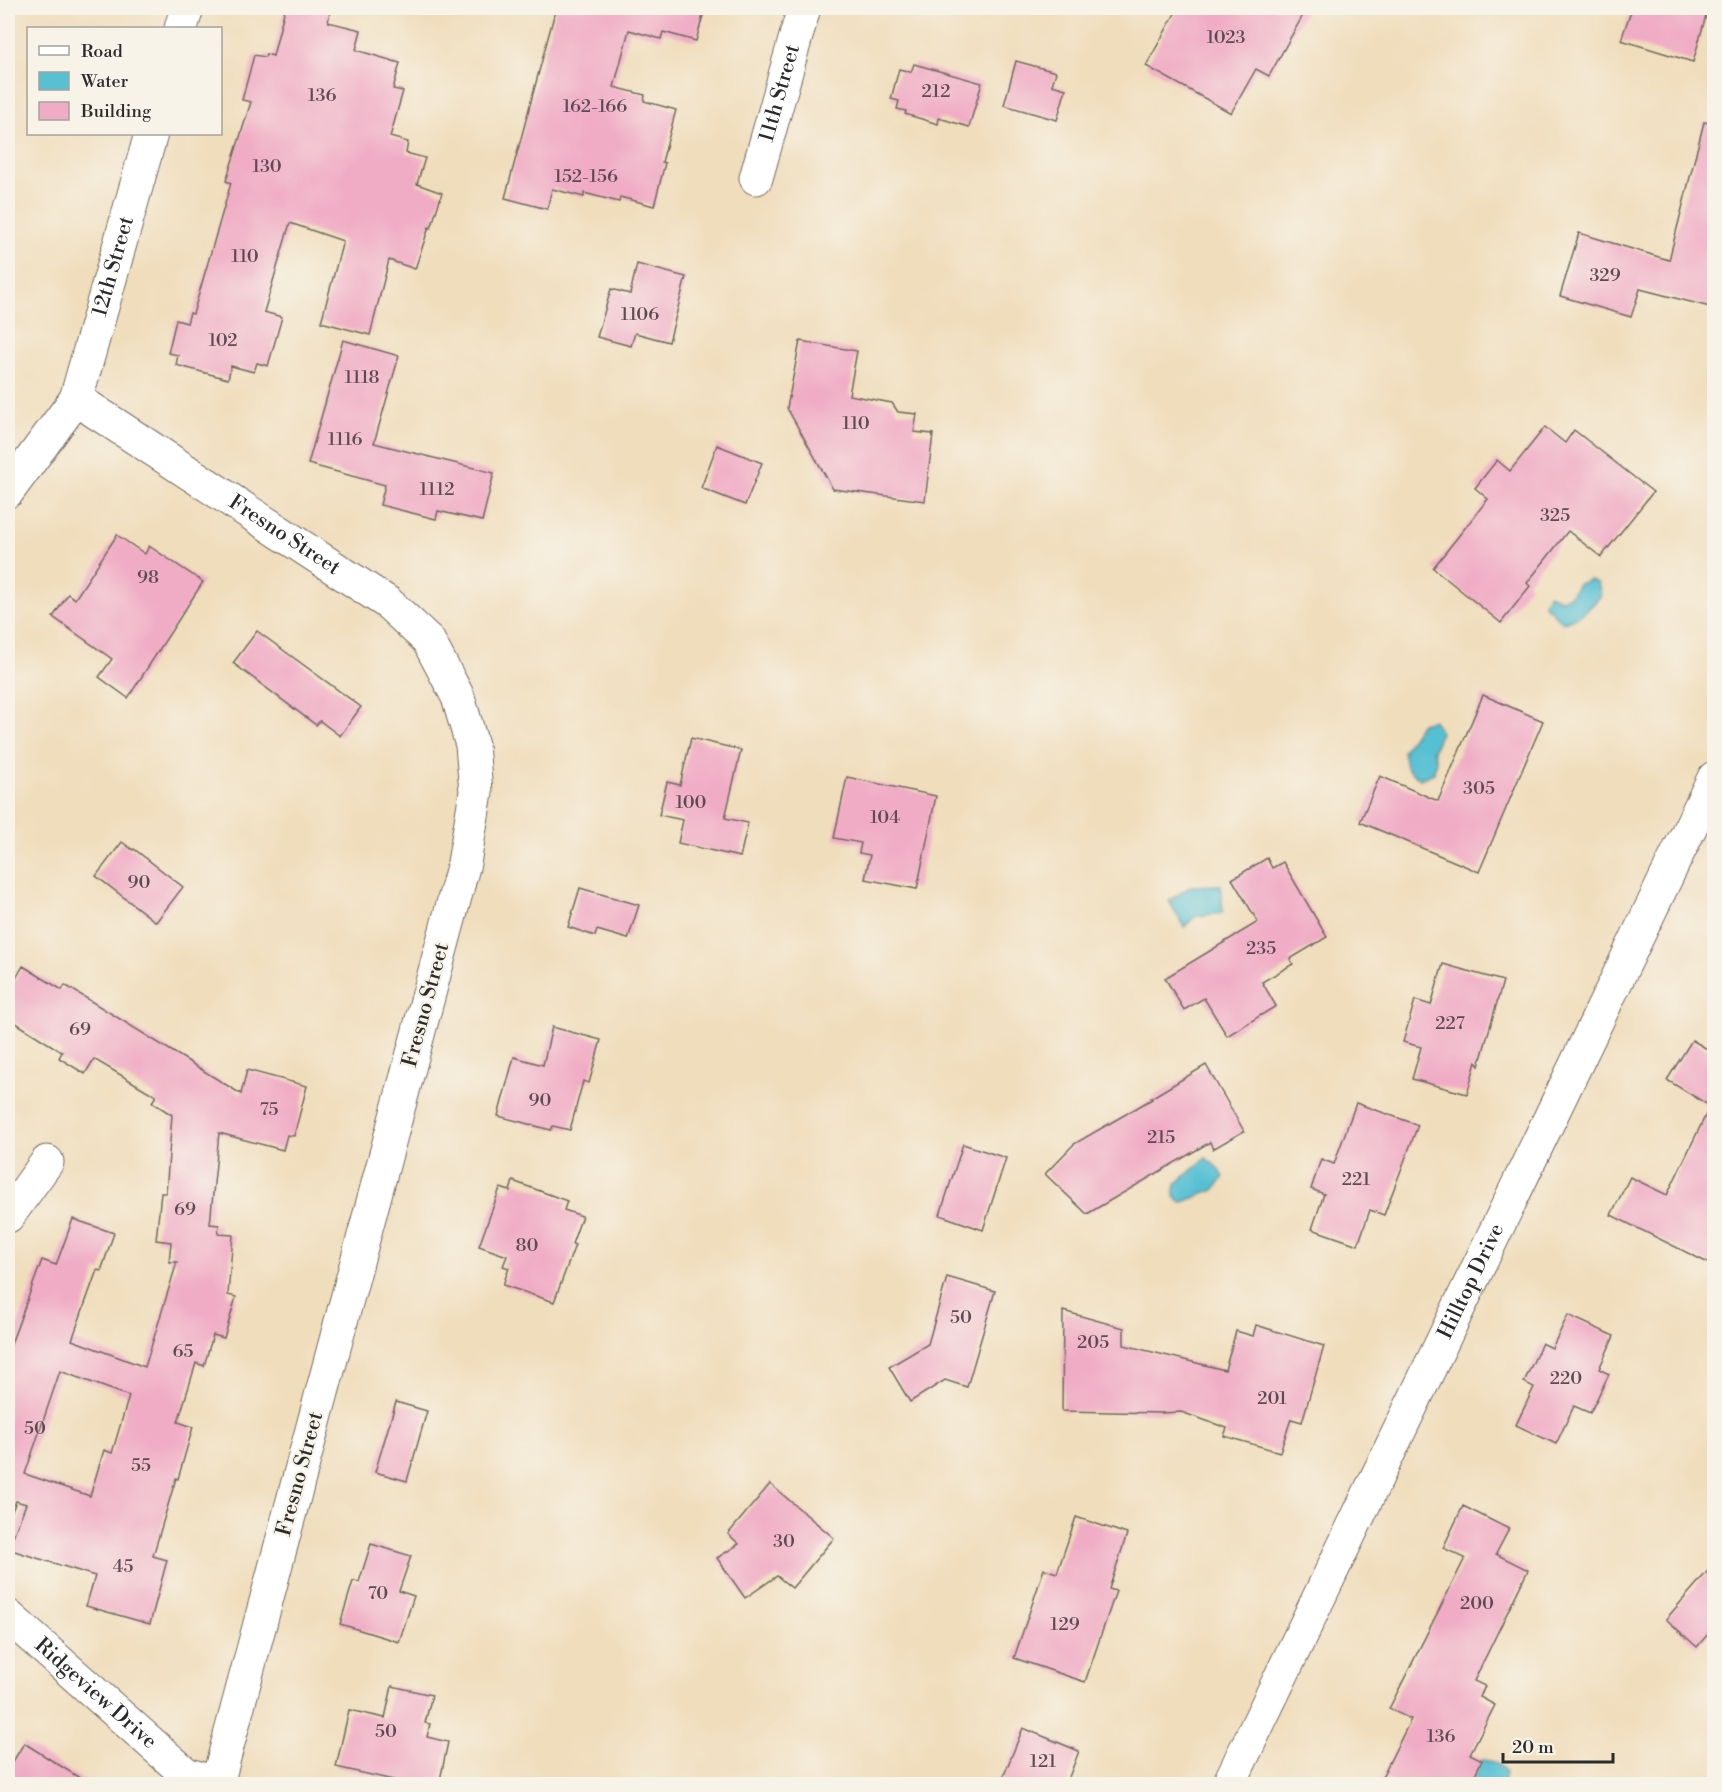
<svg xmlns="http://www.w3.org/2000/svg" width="1722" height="1792" font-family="'Libre Bodoni',serif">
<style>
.water{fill:#57c0d3;stroke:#41767f;stroke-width:1.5}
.building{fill:#f0acc5;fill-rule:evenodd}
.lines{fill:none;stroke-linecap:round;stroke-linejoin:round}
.minor-casing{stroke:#70695e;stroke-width:35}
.minor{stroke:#fff;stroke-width:33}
.labels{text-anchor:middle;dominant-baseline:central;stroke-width:4.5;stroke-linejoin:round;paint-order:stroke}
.number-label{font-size:18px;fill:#5c4b52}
.street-label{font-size:21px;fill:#2b2b2b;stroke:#f7f3e8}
</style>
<rect width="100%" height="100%" fill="#f7f3e8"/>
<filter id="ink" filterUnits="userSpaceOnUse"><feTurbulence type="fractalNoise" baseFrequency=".0167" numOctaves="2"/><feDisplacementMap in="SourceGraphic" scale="12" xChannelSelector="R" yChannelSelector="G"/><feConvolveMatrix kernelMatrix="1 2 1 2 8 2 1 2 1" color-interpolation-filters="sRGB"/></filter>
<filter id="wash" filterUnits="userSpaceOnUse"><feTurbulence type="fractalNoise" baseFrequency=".008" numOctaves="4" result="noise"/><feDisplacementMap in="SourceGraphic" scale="24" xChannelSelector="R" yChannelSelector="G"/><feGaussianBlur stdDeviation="1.35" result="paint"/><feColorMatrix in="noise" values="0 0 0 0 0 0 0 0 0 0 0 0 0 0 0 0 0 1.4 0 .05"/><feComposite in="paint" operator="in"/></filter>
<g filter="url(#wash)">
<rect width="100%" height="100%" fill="#f0ddbc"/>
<g class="water">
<path d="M 1589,580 L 1598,583 L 1601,595 C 1590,609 1581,617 1562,622 L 1544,604 L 1548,594 L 1561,599 L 1570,596 L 1578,584 Z"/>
<path d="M 1433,720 L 1441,732 L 1433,750 L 1436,759 L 1434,773 L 1420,779 L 1406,767 L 1403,751 L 1421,723 Z"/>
<path d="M 1221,885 L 1223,913 L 1196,916 L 1184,927 L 1169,901 L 1191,886 Z"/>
<path d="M 1206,1158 L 1219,1169 L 1224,1177 L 1214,1190 L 1181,1203 L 1174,1197 L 1176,1184 Z"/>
<path d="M 1482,1760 C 1493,1761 1500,1764 1505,1773 L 1503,1784 L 1470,1784 Z"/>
</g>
<g id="blocks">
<g class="building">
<path d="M 285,8 L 331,8 L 328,22 L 361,30 L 356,50 L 400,63 L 393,89 L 403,91 L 390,137 L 408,142 L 406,153 L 425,158 L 417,184 L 442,193 L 431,228 L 429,227 L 415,269 L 389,260 L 370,335 L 321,322 L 343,241 L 290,223 L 264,312 L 282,317 L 268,366 L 257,363 L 254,372 L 231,366 L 228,379 L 176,365 L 178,355 L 168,353 L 176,320 L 187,323 L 190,313 L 193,314 L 231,183 L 226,181 L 251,102 L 242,100 L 254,55 L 265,57 L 266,54 L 273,56 Z"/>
<path d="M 556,8 L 705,8 L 696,41 L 663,32 L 661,39 L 629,30 L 614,87 L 645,95 L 644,101 L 676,110 L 662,162 L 665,163 L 654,206 L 620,197 L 619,202 L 584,193 L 584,197 L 552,189 L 547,209 L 505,198 Z"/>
<path d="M 1178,8 L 1307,8 L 1269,76 L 1256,69 L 1231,113 L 1146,66 Z"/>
<path d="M 1632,8 L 1708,8 L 1693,62 L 1621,40 Z"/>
<path d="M 1016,61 L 1056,72 L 1052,85 L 1066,89 L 1057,120 L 1004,105 Z"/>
<path d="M 914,64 L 982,83 L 969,127 L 939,118 L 938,124 L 905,114 L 906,111 L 897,109 L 899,101 L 891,99 L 899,69 L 911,72 Z"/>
<path d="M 1704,122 L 1714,124 L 1714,308 L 1640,289 L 1631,317 L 1560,296 L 1579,233 L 1669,260 Z"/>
<path d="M 637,264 L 686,277 L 669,342 L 635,333 L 631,346 L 597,337 L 611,289 L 630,294 Z"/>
<path d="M 343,340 L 399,356 L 374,443 L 494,473 L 482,521 L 438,511 L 436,519 L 380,505 L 385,485 L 308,464 Z"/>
<path d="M 800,341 L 857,351 L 849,395 L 892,403 L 898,412 L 917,414 L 914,432 L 933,434 L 925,501 L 833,489 L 787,408 Z"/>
<path d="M 1545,427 L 1565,443 L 1574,430 L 1653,492 L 1601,557 L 1568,531 L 1527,583 L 1530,586 L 1501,623 L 1433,568 L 1488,499 L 1475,488 L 1497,460 L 1510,471 Z"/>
<path d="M 717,445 L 762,463 L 745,505 L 701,488 Z"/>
<path d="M 117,535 L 145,554 L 149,546 L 203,582 L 128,698 L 99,677 L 112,659 L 53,617 L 68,594 L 75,599 Z"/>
<path d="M 257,631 L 361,707 L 340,736 L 320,721 L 316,725 L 233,663 Z"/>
<path d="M 1483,695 L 1543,721 L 1479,872 L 1360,822 L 1380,776 L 1438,801 Z"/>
<path d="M 691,738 L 741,750 L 725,818 L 748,823 L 740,857 L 678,843 L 683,820 L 659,815 L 667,782 L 680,785 Z"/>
<path d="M 847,777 L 936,796 L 917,889 L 865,879 L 870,855 L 859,853 L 861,843 L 834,838 Z"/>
<path d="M 122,842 L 133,850 L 134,849 L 183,887 L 156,922 L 96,876 Z"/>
<path d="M 1267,858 L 1272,868 L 1283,862 L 1327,937 L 1290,959 L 1293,964 L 1262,982 L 1276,1006 L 1227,1036 L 1204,998 L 1184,1010 L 1165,978 L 1258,922 L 1232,879 Z"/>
<path d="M 580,888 L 639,905 L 628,939 L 597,930 L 595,936 L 568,927 Z"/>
<path d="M 1443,964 L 1503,981 L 1479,1066 L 1476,1062 L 1467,1094 L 1412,1079 L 1421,1047 L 1403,1042 L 1415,1000 L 1431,1005 Z"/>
<path d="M 23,966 L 62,990 L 65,985 L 241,1094 L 247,1070 L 307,1086 L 294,1136 L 287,1135 L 283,1150 L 219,1133 L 210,1224 L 219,1225 L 218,1234 L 233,1235 L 228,1295 L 236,1297 L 224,1338 L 213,1335 L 204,1366 L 196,1363 L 178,1422 L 193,1427 L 178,1479 L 176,1478 L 153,1556 L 167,1560 L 150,1624 L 86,1606 L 95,1576 L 8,1549 L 26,1504 L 16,1501 L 12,1511 L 8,1510 L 8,1352 L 42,1260 L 56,1265 L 73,1219 L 114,1233 L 101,1271 L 97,1270 L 72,1340 L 145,1367 L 177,1262 L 169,1262 L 171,1242 L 156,1240 L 161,1193 L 166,1193 L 172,1115 L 152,1102 L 156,1096 L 94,1059 L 85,1074 L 59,1058 L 62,1052 L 8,1018 L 8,992 ZM 60,1371 L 129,1396 L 112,1453 L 104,1450 L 90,1496 L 25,1474 Z"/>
<path d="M 552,1027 L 601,1040 L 589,1083 L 583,1081 L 570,1130 L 553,1126 L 551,1130 L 498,1116 L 514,1057 L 543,1065 Z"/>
<path d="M 1692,1040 L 1714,1053 L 1714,1266 L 1611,1215 L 1630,1177 L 1667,1195 L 1710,1106 L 1667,1080 Z"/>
<path d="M 1206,1065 L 1244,1131 L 1213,1149 L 1210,1142 L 1087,1214 L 1045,1174 L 1074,1144 L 1152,1099 L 1151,1098 Z"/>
<path d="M 1356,1103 L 1418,1125 L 1384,1215 L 1370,1210 L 1358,1245 L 1312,1229 L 1324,1194 L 1311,1189 L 1321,1159 L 1334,1164 Z"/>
<path d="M 963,1144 L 1006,1158 L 983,1230 L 940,1215 Z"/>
<path d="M 513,1181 L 567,1201 L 564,1210 L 582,1216 L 572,1244 L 575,1245 L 554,1302 L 503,1285 L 509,1268 L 503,1266 L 507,1256 L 479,1246 L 500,1188 L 510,1191 Z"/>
<path d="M 947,1277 L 995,1291 L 967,1387 L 945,1380 L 910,1402 L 889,1367 L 928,1344 Z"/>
<path d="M 1063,1311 L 1124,1328 L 1124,1345 L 1225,1370 L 1236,1331 L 1253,1336 L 1256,1325 L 1324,1346 L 1302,1422 L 1291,1419 L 1280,1452 L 1224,1436 L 1227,1428 L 1181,1412 L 1161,1413 L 1062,1411 Z"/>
<path d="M 1568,1315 L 1614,1336 L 1599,1369 L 1609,1374 L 1590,1413 L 1574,1406 L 1556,1444 L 1516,1425 L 1534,1387 L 1524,1382 L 1542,1343 L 1552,1348 Z"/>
<path d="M 396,1402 L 427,1411 L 407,1481 L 375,1472 Z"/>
<path d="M 770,1484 L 834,1538 L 792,1588 L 777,1576 L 745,1598 L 717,1558 L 739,1544 L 728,1534 Z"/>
<path d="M 1463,1506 L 1509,1529 L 1496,1554 L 1528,1570 L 1474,1681 L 1485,1686 L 1480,1697 L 1495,1705 L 1470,1754 L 1482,1760 L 1470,1785 L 1398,1785 L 1382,1777 L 1411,1719 L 1389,1709 L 1465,1558 L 1443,1548 Z"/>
<path d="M 1076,1517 L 1127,1534 L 1109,1589 L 1116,1591 L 1085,1682 L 1014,1658 L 1044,1569 L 1057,1573 Z"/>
<path d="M 371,1544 L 411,1556 L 399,1591 L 414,1596 L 399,1642 L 340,1624 L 353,1581 L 359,1582 Z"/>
<path d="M 1714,1564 L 1714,1627 L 1697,1647 L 1666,1619 Z"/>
<path d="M 392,1686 L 432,1695 L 425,1723 L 430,1724 L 427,1737 L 448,1742 L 439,1785 L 415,1785 L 336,1767 L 349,1710 L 385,1718 Z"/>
<path d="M 1023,1728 L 1079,1751 L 1066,1785 L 1000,1785 Z"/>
<path d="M 24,1743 L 91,1785 L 8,1785 L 8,1770 Z"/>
</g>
</g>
</g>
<g filter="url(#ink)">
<use href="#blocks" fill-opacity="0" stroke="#70695e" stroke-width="1.5"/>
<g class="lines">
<defs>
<g id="minor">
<path d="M 181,28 L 187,8"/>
<path id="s1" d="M 756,178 L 804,8"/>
<path id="s2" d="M 76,399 L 388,603 L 428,640 L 458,697 L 472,745 L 476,792 L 464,863 L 217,1784"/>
<path id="s3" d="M 8,491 L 76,399 L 151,134"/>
<path d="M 8,1216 L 47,1162"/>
<path id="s4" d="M 8,1616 L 186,1774 L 217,1784"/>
<path id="s5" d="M 1229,1784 L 1714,778"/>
</g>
</defs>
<use href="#minor" class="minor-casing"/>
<use href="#minor" class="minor"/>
</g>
</g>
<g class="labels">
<g class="number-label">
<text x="1226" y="37">1023</text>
<text x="936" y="91">212</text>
<text x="322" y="95">136</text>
<text x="595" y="106">162-166</text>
<text x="267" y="166">130</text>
<text x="586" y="176">152-156</text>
<text x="245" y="256">110</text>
<text x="1605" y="275">329</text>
<text x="640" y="314">1106</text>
<text x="223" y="340">102</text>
<text x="362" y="377">1118</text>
<text x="856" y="423">110</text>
<text x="345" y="439">1116</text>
<text x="437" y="489">1112</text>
<text x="1555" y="515">325</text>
<text x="148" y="577">98</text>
<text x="1479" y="788">305</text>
<text x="691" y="802">100</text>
<text x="885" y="817">104</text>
<text x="139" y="882">90</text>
<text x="1261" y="948">235</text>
<text x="1450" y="1023">227</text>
<text x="80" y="1029">69</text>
<text x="540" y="1100">90</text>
<text x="269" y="1109">75</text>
<text x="1161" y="1137">215</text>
<text x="1356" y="1179">221</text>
<text x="185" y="1209">69</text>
<text x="527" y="1245">80</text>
<text x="961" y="1317">50</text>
<text x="1093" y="1342">205</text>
<text x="183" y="1351">65</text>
<text x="1566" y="1378">220</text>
<text x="1272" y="1398">201</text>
<text x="35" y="1428">50</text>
<text x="141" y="1465">55</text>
<text x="784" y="1541">30</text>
<text x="123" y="1566">45</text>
<text x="378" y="1593">70</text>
<text x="1477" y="1603">200</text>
<text x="1065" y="1624">129</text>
<text x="386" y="1731">50</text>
<text x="1441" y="1736">136</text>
<text x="1043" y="1761">121</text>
</g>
<g class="street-label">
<text stroke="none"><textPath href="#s1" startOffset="88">11th Street</textPath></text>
<text stroke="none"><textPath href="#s3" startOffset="252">12th Street</textPath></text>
<text stroke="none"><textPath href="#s2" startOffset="249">Fresno Street</textPath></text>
<text transform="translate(426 1005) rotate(-75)">Fresno Street</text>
<text stroke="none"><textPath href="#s5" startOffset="558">Hilltop Drive</textPath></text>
<text transform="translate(300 1474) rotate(-75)">Fresno Street</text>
<text stroke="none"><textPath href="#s4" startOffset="117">Ridgeview Drive</textPath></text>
</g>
</g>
<rect width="1722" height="1792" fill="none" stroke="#f7f3e8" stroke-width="30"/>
<rect x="27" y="27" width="195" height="108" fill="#f7f3e8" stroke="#a5a39c" stroke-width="1.5"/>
<rect x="39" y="46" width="30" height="9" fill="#ffffff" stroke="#a5a39c" stroke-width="1.5"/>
<text x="81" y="57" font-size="18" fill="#2b2b2b">Road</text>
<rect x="39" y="72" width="30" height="18" fill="#57c0d3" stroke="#a5a39c" stroke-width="1.5"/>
<text x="81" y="87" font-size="18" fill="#2b2b2b">Water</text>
<rect x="39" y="102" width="30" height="18" fill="#f0acc5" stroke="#a5a39c" stroke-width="1.5"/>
<text x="81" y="117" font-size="18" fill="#2b2b2b">Building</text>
<path d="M1503 1753v9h110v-9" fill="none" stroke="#2b2b2b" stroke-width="3"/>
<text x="1512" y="1753" font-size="18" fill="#2b2b2b" stroke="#f7f3e8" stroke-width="4.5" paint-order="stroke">20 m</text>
</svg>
